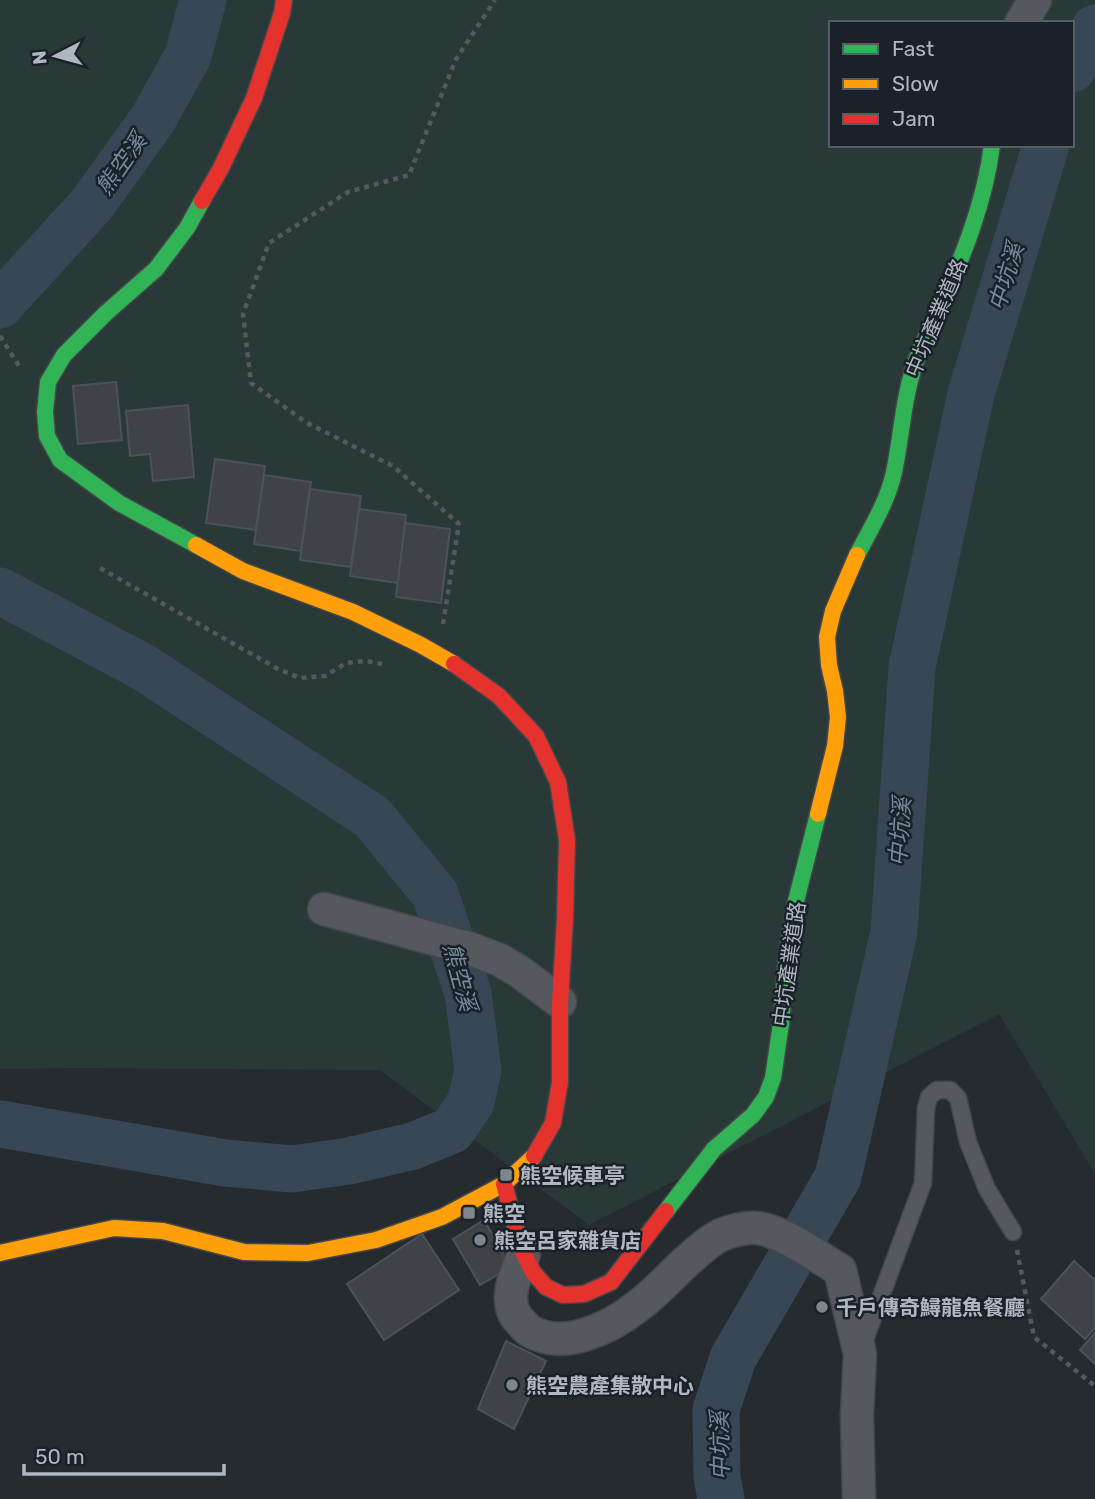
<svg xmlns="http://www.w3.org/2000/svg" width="1095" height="1499" font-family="Rubik,'Noto Sans TC',sans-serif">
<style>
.green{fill:#293938;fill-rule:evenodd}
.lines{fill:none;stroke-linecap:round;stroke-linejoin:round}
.river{stroke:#374756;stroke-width:47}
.building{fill:#3f4347;stroke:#4d5257;stroke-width:2}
.lane-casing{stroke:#43474a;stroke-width:19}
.street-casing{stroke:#43474a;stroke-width:35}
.fast-casing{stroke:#43474a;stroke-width:19}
.slow-casing{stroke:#43474a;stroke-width:19}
.jam-casing{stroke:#43474a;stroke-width:19}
.path{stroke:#55595c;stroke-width:4.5;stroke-dasharray:5 5;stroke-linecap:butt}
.lane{stroke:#55585e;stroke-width:16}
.street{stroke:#55585e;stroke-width:32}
.fast{stroke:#30b455;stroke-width:16}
.slow{stroke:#ff9f0a;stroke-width:16}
.jam{stroke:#e5322d;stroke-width:16}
.poi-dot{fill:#7f868e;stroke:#1a2128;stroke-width:2.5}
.labels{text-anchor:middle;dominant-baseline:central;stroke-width:5;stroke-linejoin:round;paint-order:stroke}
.street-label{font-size:21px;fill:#afb7c1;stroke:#1a2128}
.poi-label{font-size:21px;font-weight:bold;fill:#afb7c1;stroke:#1a2128;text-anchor:start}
.water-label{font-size:23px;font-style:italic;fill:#738ba0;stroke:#1a2128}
</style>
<rect width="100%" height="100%" fill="#262b2f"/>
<path class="green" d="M 0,0 L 1095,0 L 1095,1174 L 999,1014 L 589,1225 L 380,1070 L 76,1068 L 0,1069 ZM 831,23 L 1072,23 L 1072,145 L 831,145 Z"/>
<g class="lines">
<g class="river">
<path d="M 1072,69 L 1095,28"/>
<path d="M 0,305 L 92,204 L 153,119 L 188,56 L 203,0"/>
<path d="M 0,591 L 143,667 L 372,817 L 435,894 L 468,993 L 478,1070 L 471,1102 L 452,1130 L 413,1146 L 349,1161 L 292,1169 L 225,1163 L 0,1124"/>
<path d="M 721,1499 L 717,1477 L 716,1410 L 733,1358 L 838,1177 L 894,932 L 912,667 L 971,394 L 1046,145"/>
</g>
</g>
<g class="building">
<path d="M 116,382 L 122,440 L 78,444 L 73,386 Z"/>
<path d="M 188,405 L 194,477 L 153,481 L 150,454 L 130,456 L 126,411 Z"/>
<path d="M 215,459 L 265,466 L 256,530 L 206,523 Z"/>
<path d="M 264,475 L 311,482 L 301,551 L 254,544 Z"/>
<path d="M 310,489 L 361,496 L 351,567 L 300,560 Z"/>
<path d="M 359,509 L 406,515 L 398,583 L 350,576 Z"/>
<path d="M 405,523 L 450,529 L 441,603 L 396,597 Z"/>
<path d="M 484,1220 L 511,1267 L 480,1285 L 453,1239 Z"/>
<path d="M 422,1234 L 459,1290 L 384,1340 L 347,1284 Z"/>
<path d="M 1074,1261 L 1095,1280 L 1095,1328 L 1085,1339 L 1041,1299 Z"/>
<path d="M 1095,1333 L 1095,1364 L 1080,1350 Z"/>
<path d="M 506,1341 L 546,1361 L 514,1429 L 478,1409 Z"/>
</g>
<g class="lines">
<defs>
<path id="lane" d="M 863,1345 L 923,1183 L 926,1108 L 929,1097 L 937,1090 L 950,1090 L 958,1098 L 968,1142 L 987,1189 L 1013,1232"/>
<g id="street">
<path d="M 1021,23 L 1035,0"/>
<path d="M 324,909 L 471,949 L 500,960 L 520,972 L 560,1002"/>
<path d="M 524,1254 C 516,1273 502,1302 519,1320 C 522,1323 526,1329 530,1331 C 564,1351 610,1328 638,1306 C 665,1286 686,1257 714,1239 C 724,1232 738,1229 750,1228 C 774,1225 818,1257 840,1270 L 860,1354 L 857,1415 L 859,1499"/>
</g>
<g id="fast">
<path d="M 196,545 L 119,503 L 60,460 L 47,436 L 45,412 L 48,382 L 64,355 L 106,313 L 156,269 L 187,228 L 202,201"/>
<path d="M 857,555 C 871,528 888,501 894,472 C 902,435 903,397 916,361 C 922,343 932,326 940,308 C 963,256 985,202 992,145"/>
<path d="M 666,1211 L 714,1149 L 753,1115 L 766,1097 L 773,1078 L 781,1024 L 787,953 L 794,909 L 818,814"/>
</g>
<g id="slow">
<path d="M 196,545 L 243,571 L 353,612 L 421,645 L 454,664"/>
<path d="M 818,814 L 835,746 L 838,717 L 835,691 L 829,665 L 827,637 L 833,611 L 857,555"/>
<path d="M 0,1253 L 114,1228 L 163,1231 L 244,1252 L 308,1253 L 376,1240 L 442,1217 L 504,1184 L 534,1156"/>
</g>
<g id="jam">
<path d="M 202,201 L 221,168 L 254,98 L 282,13 L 284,0"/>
<path d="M 454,664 L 499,696 L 536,736 L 558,782 L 567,840 L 565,919 L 560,1002 L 560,1082 L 553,1123 L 534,1156"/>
<path d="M 504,1184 L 516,1229 L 523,1252 L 533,1272 L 546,1287 L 563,1295 L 584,1294 L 611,1282 L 666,1211"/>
</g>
</defs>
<use href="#lane" class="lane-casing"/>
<use href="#street" class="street-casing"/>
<use href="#fast" class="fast-casing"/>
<use href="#slow" class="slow-casing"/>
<use href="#jam" class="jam-casing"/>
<g class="path">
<path d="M 0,336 L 21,369"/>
<path d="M 100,568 L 278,669 L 300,678 L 325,676 L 346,663 L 366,661 L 382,664"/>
<path d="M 443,624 L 459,524 L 393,466 L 307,423 L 251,383 L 243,314 L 269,243 L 348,192 L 409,175 L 456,59 L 495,0"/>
<path d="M 1017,1250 L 1034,1337 L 1095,1386"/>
</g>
<use href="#lane" class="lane"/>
<use href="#street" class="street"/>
<use href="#fast" class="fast"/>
<use href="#slow" class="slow"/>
<use href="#jam" class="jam"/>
</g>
<g class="poi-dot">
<rect x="499" y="1168" width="14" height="14" rx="3.5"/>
<rect x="462" y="1206" width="14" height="14" rx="3.5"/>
<circle cx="480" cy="1240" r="7"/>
<circle cx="822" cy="1307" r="7"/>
<circle cx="512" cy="1385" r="7"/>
</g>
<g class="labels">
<g class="street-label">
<text transform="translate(936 318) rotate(-67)">中坑產業道路</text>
<text transform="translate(789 964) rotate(-82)">中坑產業道路</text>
</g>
<g class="poi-label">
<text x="520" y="1175">熊空候車亭</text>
<text x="483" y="1213">熊空</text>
<text x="494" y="1240">熊空呂家雜貨店</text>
<text x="836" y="1307">千戶傳奇鱘龍魚餐廳</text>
<text x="526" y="1385">熊空農產集散中心</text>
</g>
<g class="water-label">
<text transform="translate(121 164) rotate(-55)">熊空溪</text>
<text transform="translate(1006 277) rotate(-73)">中坑溪</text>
<text transform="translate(900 832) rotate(-86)">中坑溪</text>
<text transform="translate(460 977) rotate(75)">熊空溪</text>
<text transform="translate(720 1446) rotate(-91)">中坑溪</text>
</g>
</g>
<rect x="829" y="21" width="245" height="126" fill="#1a2128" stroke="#565d65" stroke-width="2"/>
<rect x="843" y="44" width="35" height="10" fill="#30b455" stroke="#565d65" stroke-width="2"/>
<text x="892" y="56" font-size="21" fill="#afb7c1">Fast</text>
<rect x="843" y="79" width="35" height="10" fill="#ff9f0a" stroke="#565d65" stroke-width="2"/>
<text x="892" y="91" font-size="21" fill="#afb7c1">Slow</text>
<rect x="843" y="114" width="35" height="10" fill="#e5322d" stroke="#565d65" stroke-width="2"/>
<text x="892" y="126" font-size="21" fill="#afb7c1">Jam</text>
<g transform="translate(56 56) rotate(264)" stroke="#1a2128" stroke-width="5" paint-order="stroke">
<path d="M0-5L12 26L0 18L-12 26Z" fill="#afb7c1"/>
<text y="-10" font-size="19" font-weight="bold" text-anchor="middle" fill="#afb7c1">N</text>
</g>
<path d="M24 1464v10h200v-10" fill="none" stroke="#afb7c1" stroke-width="3.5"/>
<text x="35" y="1464" font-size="21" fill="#afb7c1" stroke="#1a2128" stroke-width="5" paint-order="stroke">50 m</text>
</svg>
